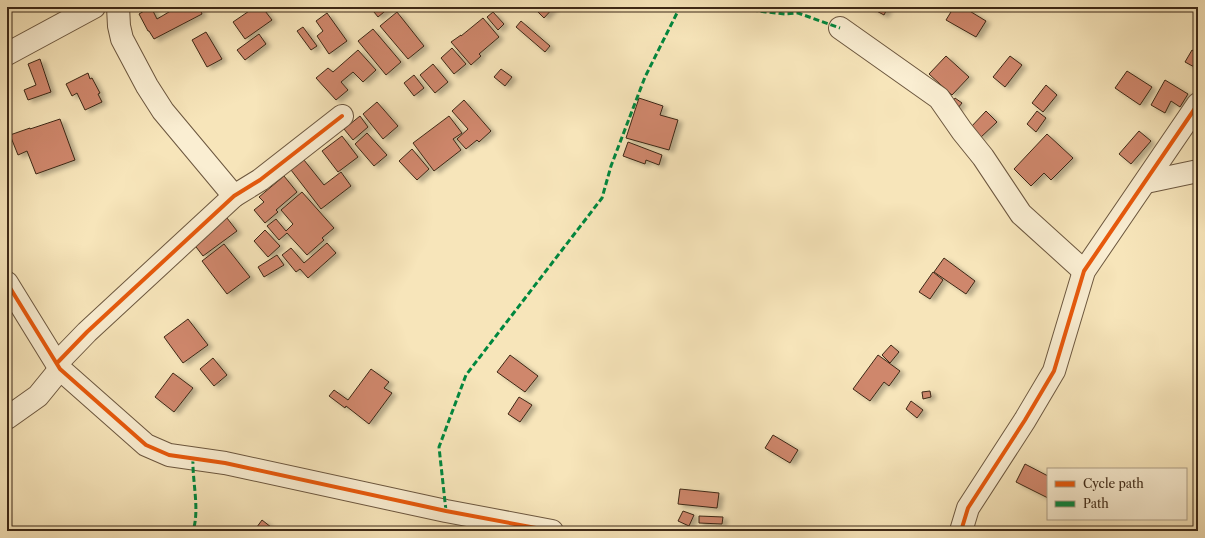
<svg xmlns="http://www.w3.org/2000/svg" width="1205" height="538" font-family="'Libre Caslon Text',serif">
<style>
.building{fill:#cf876c;stroke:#3d2816;filter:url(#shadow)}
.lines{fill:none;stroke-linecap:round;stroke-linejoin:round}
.minor-casing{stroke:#6c573f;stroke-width:24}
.minor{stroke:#faeed2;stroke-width:22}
.quiet{stroke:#00873e;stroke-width:3;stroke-dasharray:6 3;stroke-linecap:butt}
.cycleway-casing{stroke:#faeed2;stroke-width:6}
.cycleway{stroke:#e8590c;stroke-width:4}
</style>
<defs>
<filter id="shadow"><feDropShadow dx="4.5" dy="2.5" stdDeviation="2" flood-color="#0004"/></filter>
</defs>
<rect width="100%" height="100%" fill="#f7e5ba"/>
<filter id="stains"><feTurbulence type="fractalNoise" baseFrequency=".005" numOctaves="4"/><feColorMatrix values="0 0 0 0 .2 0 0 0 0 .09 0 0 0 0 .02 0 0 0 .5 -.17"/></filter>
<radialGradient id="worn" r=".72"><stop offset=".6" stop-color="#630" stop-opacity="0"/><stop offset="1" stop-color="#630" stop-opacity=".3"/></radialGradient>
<g class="building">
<path d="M 151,7 L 157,19 L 174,9 L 173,7 L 199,7 L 202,14 L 154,39 L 149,31 L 148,31 L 139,14 Z"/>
<path d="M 255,7 L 262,7 L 272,20 L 245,39 L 233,22 Z"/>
<path d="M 370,7 L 390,7 L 378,17 Z"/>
<path d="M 533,7 L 554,7 L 544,18 Z"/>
<path d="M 872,7 L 888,7 L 884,15 L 871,8 Z"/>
<path d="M 954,7 L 963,7 L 986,21 L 976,37 L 946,20 Z"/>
<path d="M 397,12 L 424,46 L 408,59 L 380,26 Z"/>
<path d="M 493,12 L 504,24 L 498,30 L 487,17 Z"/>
<path d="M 327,13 L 347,41 L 329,54 L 317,36 L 323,31 L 316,21 Z"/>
<path d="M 483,18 L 499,37 L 479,54 L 481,56 L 471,65 L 451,42 L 461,35 L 461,36 Z"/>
<path d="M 521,21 L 550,46 L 545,52 L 516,27 Z"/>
<path d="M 303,27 L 317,46 L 311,50 L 297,31 Z"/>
<path d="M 373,29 L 401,62 L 386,75 L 358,41 Z"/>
<path d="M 206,32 L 222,59 L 207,67 L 192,40 Z"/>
<path d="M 259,34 L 266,44 L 245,60 L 237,50 Z"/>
<path d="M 452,48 L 466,64 L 454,74 L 441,58 Z"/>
<path d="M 358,50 L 376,70 L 363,82 L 353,72 L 341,82 L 348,90 L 336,100 L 316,78 L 328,68 L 333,72 Z"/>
<path d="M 1192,50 L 1198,53 L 1198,69 L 1185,62 Z"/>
<path d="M 946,56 L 969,77 L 952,95 L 929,74 Z"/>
<path d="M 1010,56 L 1022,65 L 1005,87 L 993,77 Z"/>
<path d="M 40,59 L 51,92 L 28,100 L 24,90 L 36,85 L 28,64 Z"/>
<path d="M 433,64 L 448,82 L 435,93 L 420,75 Z"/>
<path d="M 501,69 L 512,77 L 505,86 L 494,77 Z"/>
<path d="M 1127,71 L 1152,87 L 1140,105 L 1115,88 Z"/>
<path d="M 88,73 L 90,79 L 92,78 L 100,93 L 98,94 L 102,102 L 85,110 L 77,93 L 72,96 L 66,84 Z"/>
<path d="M 414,75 L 424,88 L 414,96 L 404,83 Z"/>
<path d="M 1165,80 L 1188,94 L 1180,107 L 1171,101 L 1165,113 L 1151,105 Z"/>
<path d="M 1046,85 L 1057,95 L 1043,112 L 1032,103 Z"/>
<path d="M 639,98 L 663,106 L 660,115 L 678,120 L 669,150 L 626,138 Z"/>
<path d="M 955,98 L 962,103 L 954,113 L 948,109 Z"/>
<path d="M 464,100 L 491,131 L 479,142 L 477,140 L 466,149 L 457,139 L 468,129 L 452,111 Z"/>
<path d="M 377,102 L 398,126 L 383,139 L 363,114 Z"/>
<path d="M 986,111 L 997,122 L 980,138 L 970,128 Z"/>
<path d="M 1037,111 L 1046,118 L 1036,132 L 1027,124 Z"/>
<path d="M 360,116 L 368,127 L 353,140 L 344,129 Z"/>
<path d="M 449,116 L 462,133 L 453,139 L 461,150 L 434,171 L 413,143 Z"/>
<path d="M 60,119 L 75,160 L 36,174 L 27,151 L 18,155 L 10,135 L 30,128 L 30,129 Z"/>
<path d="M 1139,131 L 1151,141 L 1131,164 L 1119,154 Z"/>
<path d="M 367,133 L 387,155 L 374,166 L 355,144 Z"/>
<path d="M 1047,134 L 1073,158 L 1051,180 L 1044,173 L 1031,186 L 1014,169 Z"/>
<path d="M 342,136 L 358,157 L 338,172 L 322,151 Z"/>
<path d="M 628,142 L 662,155 L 659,165 L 646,160 L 645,164 L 623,156 Z"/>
<path d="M 412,149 L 429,169 L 417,180 L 399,161 Z"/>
<path d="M 304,160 L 324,185 L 341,172 L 351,186 L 321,209 L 291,170 Z"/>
<path d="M 284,176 L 297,192 L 276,210 L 278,212 L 265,223 L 254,210 L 264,202 L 259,197 Z"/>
<path d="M 302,192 L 334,228 L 322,238 L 324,240 L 307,255 L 287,233 L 279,240 L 267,226 L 276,219 L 286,231 L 293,224 L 281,210 Z"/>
<path d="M 227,218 L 237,231 L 203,256 L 193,243 Z"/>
<path d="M 265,230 L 280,246 L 268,257 L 254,241 Z"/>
<path d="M 327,243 L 336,253 L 308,278 L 300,269 L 296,272 L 282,255 L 291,248 L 304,263 Z"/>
<path d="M 224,244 L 250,277 L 227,294 L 202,261 Z"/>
<path d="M 277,255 L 284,265 L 264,277 L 258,267 Z"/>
<path d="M 944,258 L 975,281 L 966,294 L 934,272 Z"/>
<path d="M 933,272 L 943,280 L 930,299 L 919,292 Z"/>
<path d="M 188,319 L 208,345 L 183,363 L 164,337 Z"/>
<path d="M 891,345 L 899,352 L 890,363 L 882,355 Z"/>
<path d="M 510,355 L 538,376 L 525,392 L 497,372 Z"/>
<path d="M 878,355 L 900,371 L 889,386 L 884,382 L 870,401 L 853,389 Z"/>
<path d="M 213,358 L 227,375 L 214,386 L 200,369 Z"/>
<path d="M 371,369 L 389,382 L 384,388 L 392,393 L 369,424 L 346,406 L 345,408 L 329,396 L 334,390 L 348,400 Z"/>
<path d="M 173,373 L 193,388 L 174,412 L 155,397 Z"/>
<path d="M 930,391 L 931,397 L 923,399 L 922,392 Z"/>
<path d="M 519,397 L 532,405 L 520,422 L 508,414 Z"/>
<path d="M 911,401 L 923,410 L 917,418 L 906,409 Z"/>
<path d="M 773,435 L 798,450 L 790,463 L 765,448 Z"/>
<path d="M 1025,464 L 1048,476 L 1048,498 L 1016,482 Z"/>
<path d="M 680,489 L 719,493 L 717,508 L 678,504 Z"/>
<path d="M 683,511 L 694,515 L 689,526 L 678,521 Z"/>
<path d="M 699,516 L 723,517 L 722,524 L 699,523 Z"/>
<path d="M 262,520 L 276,531 L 254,531 Z"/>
</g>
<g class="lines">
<defs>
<g id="minor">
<path d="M 118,7 L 119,26 L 122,39 L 147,86 L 163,111 L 234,196"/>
<path d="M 840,28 L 939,98 L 962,131 L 983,157 L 1021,214 L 1084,271"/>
<path d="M 7,54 L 94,7"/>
<path d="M 1146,182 L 1198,171"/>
<path d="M 7,283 L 60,369 L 146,445 L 169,455 L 225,463 L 446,511 L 552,531"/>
<path d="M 57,363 L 87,332 L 234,196 L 260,180 L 342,116"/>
<path d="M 7,418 L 38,396 L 60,369"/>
<path d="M 961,531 L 968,508 L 1025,420 L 1054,371 L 1084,271 L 1198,104"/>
</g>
</defs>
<use href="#minor" class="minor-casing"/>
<use href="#minor" class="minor"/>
<g class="quiet">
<path d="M 734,7 L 766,12 L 785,14 L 798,13 L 840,28"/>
<path d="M 193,458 C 192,481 200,509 193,531"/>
<path d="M 446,511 L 439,447 L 466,375 L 602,198 L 611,166 L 645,77 L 680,7"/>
</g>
<defs>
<g id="cycleway">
<path d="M 7,283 L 60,369 L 146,445 L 169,455 L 225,463 L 446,511 L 552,531"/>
<path d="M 57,363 L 87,332 L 234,196 L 260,180 L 342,116"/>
<path d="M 961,531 L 968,508 L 1025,420 L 1054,371 L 1084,271 L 1198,104"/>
</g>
</defs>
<use href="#cycleway" class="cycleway-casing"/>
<use href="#cycleway" class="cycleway"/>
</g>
<rect width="1205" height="538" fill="none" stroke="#f7e5ba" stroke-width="24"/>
<rect x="8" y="8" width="1189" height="522" fill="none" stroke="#3d2816" stroke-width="2"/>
<rect x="12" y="12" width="1181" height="514" fill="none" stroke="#3d2816"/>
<rect x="1047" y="468" width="140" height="52" fill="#faeed2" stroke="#ae9f87"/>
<rect x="1055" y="481" width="20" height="6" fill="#e8590c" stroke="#ae9f87"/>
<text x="1083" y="488" font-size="12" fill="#3d2816">Cycle path</text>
<rect x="1055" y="501" width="20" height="6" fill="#00873e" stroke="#ae9f87"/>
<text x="1083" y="508" font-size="12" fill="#3d2816">Path</text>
<rect width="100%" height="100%" filter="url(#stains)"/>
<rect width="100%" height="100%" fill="url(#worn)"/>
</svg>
